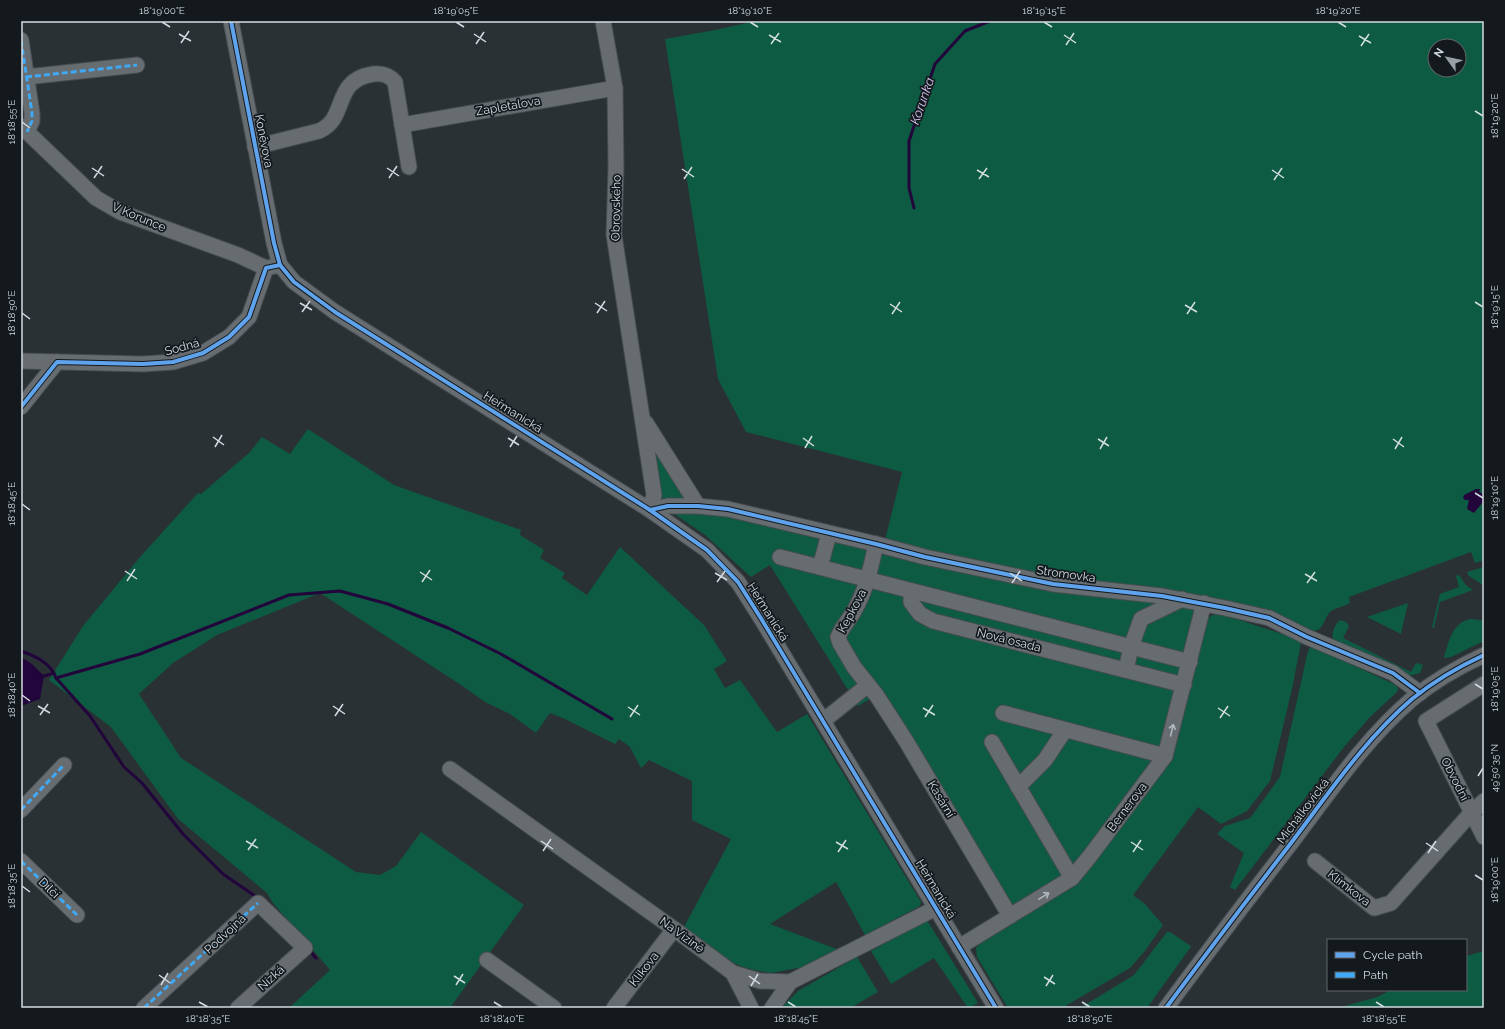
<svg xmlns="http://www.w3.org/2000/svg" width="1505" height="1029" font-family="Raleway,sans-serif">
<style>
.green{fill:#0d5b42;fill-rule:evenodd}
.water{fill:#21053b}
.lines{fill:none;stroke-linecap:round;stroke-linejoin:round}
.stream{stroke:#21053b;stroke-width:3}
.minor-casing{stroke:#464c50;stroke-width:17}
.minor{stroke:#676c70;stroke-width:15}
.quiet{stroke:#3fa9f5;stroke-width:3;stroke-dasharray:6 3;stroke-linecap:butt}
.cycleway-casing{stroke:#13191d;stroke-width:6}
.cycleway{stroke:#60a3ed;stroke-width:4}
.oneway{stroke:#b3babf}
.ticks{fill:none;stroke:#d3dce1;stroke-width:1.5}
.labels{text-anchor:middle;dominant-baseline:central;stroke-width:3.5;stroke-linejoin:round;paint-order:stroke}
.street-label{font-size:12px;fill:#d3dce1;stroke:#13191d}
.water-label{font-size:13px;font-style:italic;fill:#d4c3f0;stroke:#13191d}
.neatline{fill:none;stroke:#d3dce1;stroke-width:1.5}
.ticks-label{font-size:10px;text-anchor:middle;fill:#d3dce1}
</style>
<rect width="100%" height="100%" fill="#2a3135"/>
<g class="green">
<path d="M 756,21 L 1484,21 L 1484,560 L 1475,563 L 1471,552 L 1349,597 L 1350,602 L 1348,604 C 1342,607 1335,608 1330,612 C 1324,618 1324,630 1314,631 L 1267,612 L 1170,590 L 1116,586 L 1057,579 L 885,540 L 902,472 L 746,432 L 718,379 L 665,39 L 715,30 ZM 1435,46 L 1459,46 L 1459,70 L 1435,70 Z"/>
<path d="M 308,429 L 394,485 L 521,530 L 520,535 L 544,550 L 540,558 L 565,573 L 562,578 L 587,595 L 620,547 L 704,625 L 727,661 L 714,669 L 725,688 L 740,680 L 777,732 L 807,714 L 921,902 L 920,906 L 865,935 L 836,882 L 770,924 L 839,950 L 809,966 L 771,973 L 754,970 L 740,966 L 730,961 L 684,927 L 731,839 L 692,820 L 692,781 L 649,760 L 641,768 L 630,747 L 619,739 L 615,744 L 565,719 L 550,713 L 536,733 L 510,714 L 485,702 L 464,687 L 320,593 L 217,635 L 173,663 L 139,694 L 181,758 L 356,872 L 380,875 L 396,866 L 421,832 L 524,905 L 450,1008 L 289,1008 L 330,970 L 273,903 L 267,893 L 178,819 L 111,727 L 49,680 L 83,626 L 140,557 L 198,493 L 201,494 L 249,453 L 262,437 L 290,454 Z"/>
<path d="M 648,440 L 685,498 L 684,499 L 663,499 L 660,497 Z"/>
<path d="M 709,510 L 1151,598 L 1194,609 L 1195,613 L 1161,750 L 1079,859 L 1063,876 L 1015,905 L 1011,906 L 878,694 L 858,706 L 770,565 L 751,577 L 705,535 L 673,513 Z"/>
<path d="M 1484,567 L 1484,585 L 1483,585 L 1469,576 L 1467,572 Z"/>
<path d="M 1459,575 L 1466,585 L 1473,590 L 1440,602 L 1434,628 L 1432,627 L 1440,594 L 1459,587 L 1456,576 Z"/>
<path d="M 1408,603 L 1401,634 L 1367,617 Z"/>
<path d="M 1216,614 L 1221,614 L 1297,639 L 1301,643 L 1292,689 L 1270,781 L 1247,811 L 1221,824 L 1198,807 L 1133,895 L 1145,904 L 1163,925 L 1145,951 L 1130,968 L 1062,1008 L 1008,1008 L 977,957 L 976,948 L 979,944 L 1076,885 L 1173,757 L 1207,620 L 1211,616 Z"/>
<path d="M 1470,619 L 1481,620 L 1484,623 L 1484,641 L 1451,657 L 1444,658 C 1448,643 1452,623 1470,619 Z"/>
<path d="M 1340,620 L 1346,622 L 1349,626 L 1343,638 L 1411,672 L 1416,663 L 1423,665 L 1420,673 L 1408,676 L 1333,639 C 1331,633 1335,624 1340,620 Z"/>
<path d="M 1311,646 L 1396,685 L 1398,689 L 1397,692 L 1370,717 L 1344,747 L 1235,890 L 1230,887 L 1244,853 L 1217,834 L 1225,826 L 1250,818 L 1280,777 L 1308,651 Z"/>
<path d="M 927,920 L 978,1003 L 969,1008 L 968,1008 L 934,958 L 891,984 L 871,951 Z"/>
<path d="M 1167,932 L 1170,932 L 1191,946 L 1190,948 L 1147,1008 L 1080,1008 L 1134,975 Z"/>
<path d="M 1484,951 L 1484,1008 L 1338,1008 L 1377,997 L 1391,990 L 1466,990 L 1466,956 Z"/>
<path d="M 857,957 L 878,992 L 850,1008 L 781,1008 L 798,991 Z"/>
</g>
<g class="water">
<path d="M 1476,489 L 1480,489 L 1479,492 L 1483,494 L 1483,502 L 1474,513 L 1467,509 L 1469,500 L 1465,500 L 1463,498 L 1464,495 Z"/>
<path d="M 21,657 L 32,664 L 44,676 L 40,699 L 21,706 Z"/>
</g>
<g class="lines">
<g class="stream">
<path d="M 914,208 L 909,188 L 909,141 L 935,64 L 965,31 L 990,21"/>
<path d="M 21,651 C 35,656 51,663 56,678 L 140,654 L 289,595 L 340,591 L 388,604 L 448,628 L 501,654 L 612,719"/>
<path d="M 41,676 L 44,676 L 54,673"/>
<path d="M 56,678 L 90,716 L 124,767 L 142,783 L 183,834 L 223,874 L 258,898"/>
<path d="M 309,950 L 316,958"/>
</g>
<defs>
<g id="minor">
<path d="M 231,21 L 274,243 L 280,265 L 294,282 L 335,312 L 650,510 L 707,550 L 738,582 L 762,620 L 996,1008"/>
<path d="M 603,21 L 615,88 L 616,167 L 614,235 L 654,495 L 650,510 L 668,506 L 698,506 L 728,509 L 876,544 L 925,557 L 1053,584 L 1162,596 L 1225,608 L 1269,618 L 1307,637 L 1393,673 L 1420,693"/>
<path d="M 21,40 L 32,113 L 32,121 L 27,132"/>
<path d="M 26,77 L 137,65"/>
<path d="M 402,125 L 615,88"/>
<path d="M 21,126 L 96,198 L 120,212 L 238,255 L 266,268 L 280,265"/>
<path d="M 255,147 L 319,131 C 349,118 331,81 373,74 C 383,73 389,75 395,82 L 409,167"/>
<path d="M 21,361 L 143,364 L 173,362 L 203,353 L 229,337 L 249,317 L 266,268"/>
<path d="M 21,407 L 57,362"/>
<path d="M 646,423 L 698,506"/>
<path d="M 876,544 C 871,567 866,591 854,611 C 849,620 842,627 838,637 L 840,643 L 854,667 L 877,696 L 906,741 L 1010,916"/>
<path d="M 780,557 L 1190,662"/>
<path d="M 820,567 L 829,534"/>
<path d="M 911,591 L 911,602 L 920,614 L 933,621 L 1184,685"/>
<path d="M 1126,670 L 1131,647 L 1141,619 L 1182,599"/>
<path d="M 1484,684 L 1426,721 L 1484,837"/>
<path d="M 1003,713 L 1165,756"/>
<path d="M 823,721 L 868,685"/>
<path d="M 992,742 L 1072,878"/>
<path d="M 450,769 L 674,929 L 733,973 L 760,981 L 790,982 L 936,908"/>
<path d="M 1018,787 L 1045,760 L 1065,730"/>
<path d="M 21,810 L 64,765"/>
<path d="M 21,861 L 77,915"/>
<path d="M 1315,861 L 1374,908 L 1391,903 L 1472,812 L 1484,801"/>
<path d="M 959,947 L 1072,878 L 1090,856 L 1165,756 L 1204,603"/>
<path d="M 487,960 L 554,1008"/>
<path d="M 733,973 L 751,1008"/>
<path d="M 144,1008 L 258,903 L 305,948 L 238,1008"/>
<path d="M 614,1008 L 674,929"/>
<path d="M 772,1008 L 790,982"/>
<path d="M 1166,1008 C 1206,954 1247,900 1288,847 C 1327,796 1363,741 1412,699 C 1434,681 1458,667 1484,655"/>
</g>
</defs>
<use href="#minor" class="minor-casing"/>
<use href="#minor" class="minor"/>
<g class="quiet">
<path d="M 21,40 L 32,113 L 32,121 L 27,132"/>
<path d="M 26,77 L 137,65"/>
<path d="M 21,810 L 64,765"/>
<path d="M 21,861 L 77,915"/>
<path d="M 144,1008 L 258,903"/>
</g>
<defs>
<g id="cycleway">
<path d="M 231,21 L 274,243 L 280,265 L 294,282 L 335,312 L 650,510 L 707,550 L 738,582 L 762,620 L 996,1008"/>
<path d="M 21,407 L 57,362 L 143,364 L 173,362 L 203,353 L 229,337 L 249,317 L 266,268 L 280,265"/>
<path d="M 650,510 L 668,506 L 698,506 L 728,509 L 876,544 L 925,557 L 1053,584 L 1162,596 L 1225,608 L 1269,618 L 1307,637 L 1393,673 L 1420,693"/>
<path d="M 1166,1008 C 1206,954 1247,900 1288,847 C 1327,796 1363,741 1412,699 C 1434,681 1458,667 1484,655"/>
</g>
</defs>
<use href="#cycleway" class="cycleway-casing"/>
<use href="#cycleway" class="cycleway"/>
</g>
<defs><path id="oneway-shaft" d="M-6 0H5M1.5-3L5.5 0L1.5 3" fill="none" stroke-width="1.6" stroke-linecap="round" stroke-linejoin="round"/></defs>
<g class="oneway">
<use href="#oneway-shaft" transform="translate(1172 730) rotate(-76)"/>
<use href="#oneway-shaft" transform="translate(1044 896) rotate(-32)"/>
</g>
<path class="ticks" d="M 162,22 L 170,27M 456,22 L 464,27M 750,22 L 758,27M 1044,22 L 1052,27M 1338,22 L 1346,27M 179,34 L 191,41M 474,34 L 486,42M 769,35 L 781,42M 1064,35 L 1076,43M 1359,36 L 1371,43M 181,43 L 189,31M 476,44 L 484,32M 771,44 L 779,33M 1066,45 L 1074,33M 1361,46 L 1369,34M 1475,111 L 1483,116M 22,122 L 30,128M 92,168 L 104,176M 387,168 L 399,176M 682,169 L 694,177M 977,170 L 989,177M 1272,170 L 1284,178M 94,178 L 102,166M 389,178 L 397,166M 684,179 L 692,167M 979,179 L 987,168M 1274,180 L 1282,168M 1475,302 L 1483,307M 300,303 L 312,310M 595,303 L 607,311M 890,304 L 902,312M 1185,305 L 1197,312M 302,312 L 310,301M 22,313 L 30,319M 597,313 L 605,301M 892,314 L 900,302M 1187,314 L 1195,302M 213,437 L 224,445M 508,438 L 519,445M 803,438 L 814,446M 1098,439 L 1109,446M 1393,439 L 1404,447M 215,447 L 222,435M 510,447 L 517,436M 805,448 L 812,436M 1100,449 L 1107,437M 1395,449 L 1402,437M 1475,493 L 1483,498M 22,504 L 30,510M 125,571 L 137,579M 420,572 L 432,580M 715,573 L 727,580M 1010,573 L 1022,581M 1305,574 L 1317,581M 127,581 L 135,569M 422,582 L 430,570M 717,582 L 725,571M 1012,583 L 1020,571M 1307,583 L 1315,572M 1475,684 L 1483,689M 22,695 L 30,701M 38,706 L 50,713M 333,706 L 345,714M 628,707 L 640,715M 923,708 L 935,715M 1218,708 L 1230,716M 40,715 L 48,704M 335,716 L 343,704M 630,717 L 638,705M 925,717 L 933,705M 1220,718 L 1228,706M 1478,776 L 1483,768M 246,841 L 258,848M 541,841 L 553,849M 836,842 L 848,849M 1131,842 L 1143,850M 1426,843 L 1438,851M 248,850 L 256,839M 543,851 L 551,839M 838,852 L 846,840M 1133,852 L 1141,840M 1428,853 L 1436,841M 1475,875 L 1483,880M 22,886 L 30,892M 159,975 L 170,983M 454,976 L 465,983M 749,976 L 760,984M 1044,977 L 1055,984M 161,985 L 168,973M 456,985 L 463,974M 751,986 L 758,974M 1046,986 L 1053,975M 199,1002 L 208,1007M 494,1002 L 502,1007M 788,1002 L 796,1007M 1082,1002 L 1090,1007M 1376,1002 L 1384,1007"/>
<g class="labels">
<g class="street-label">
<text transform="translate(508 106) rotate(-10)">Zapletalova</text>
<text transform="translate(264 141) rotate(79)">Koněvova</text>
<text transform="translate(616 208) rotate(-89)">Obrovského</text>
<text transform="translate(139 217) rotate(23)">V Korunce</text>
<text transform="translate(182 347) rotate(-15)">Sodná</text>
<text transform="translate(513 412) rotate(32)">Heřmanická</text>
<text transform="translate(1066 574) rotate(8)">Stromovka</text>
<text transform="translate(852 611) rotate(-62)">Kepkova</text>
<text transform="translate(768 612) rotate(58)">Heřmanická</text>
<text transform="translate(1009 640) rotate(14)">Nová osada</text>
<text transform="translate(1455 779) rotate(63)">Obvodní</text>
<text transform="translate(941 799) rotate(59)">Kasární</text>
<text transform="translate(1127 807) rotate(-53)">Bernerova</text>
<text transform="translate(1303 811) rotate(-53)">Michálkovická</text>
<text transform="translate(49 888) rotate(44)">Dílčí</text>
<text transform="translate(1349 888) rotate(38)">Klímkova</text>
<text transform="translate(936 889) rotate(59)">Heřmanická</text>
<text transform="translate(225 934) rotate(-43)">Podvojná</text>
<text transform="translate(682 935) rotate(36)">Na Vizině</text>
<text transform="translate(644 969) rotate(-52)">Klikova</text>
<text transform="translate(271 978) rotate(-42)">Nízká</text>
</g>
<g class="water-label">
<text transform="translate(922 101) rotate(-71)">Korunka</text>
</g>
</g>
<rect width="1505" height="1029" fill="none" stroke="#13191d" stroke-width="44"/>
<rect x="1327" y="939" width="140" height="52" fill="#13191d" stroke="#60676b"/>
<rect x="1335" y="952" width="20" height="6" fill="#60a3ed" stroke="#60676b"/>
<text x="1363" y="959" font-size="12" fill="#d3dce1">Cycle path</text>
<rect x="1335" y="972" width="20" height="6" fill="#3fa9f5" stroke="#60676b"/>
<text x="1363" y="979" font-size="12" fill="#d3dce1">Path</text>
<g transform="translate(1447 58) rotate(303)"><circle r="19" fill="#13191d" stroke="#60676b"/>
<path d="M0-3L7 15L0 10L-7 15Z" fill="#98a0a5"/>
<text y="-6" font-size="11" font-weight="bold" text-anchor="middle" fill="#d3dce1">N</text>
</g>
<rect x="22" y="22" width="1461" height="985" class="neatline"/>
<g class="ticks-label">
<text x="162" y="14">18°19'00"E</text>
<text x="456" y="14">18°19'05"E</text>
<text x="750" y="14">18°19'10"E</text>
<text x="1044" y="14">18°19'15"E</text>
<text x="1338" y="14">18°19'20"E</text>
<text transform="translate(1494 116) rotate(-90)" y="4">18°19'20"E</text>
<text transform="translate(11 122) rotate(-90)" y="4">18°18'55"E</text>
<text transform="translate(1494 307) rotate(-90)" y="4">18°19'15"E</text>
<text transform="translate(11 313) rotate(-90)" y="4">18°18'50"E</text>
<text transform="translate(1494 498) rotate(-90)" y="4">18°19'10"E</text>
<text transform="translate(11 504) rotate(-90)" y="4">18°18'45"E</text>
<text transform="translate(1494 689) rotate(-90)" y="4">18°19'05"E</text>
<text transform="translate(11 695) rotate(-90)" y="4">18°18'40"E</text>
<text transform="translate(1494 768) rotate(-90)" y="4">49°50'35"N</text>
<text transform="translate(1494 880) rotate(-90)" y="4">18°19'00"E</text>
<text transform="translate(11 886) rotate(-90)" y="4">18°18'35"E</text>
<text x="208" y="1022">18°18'35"E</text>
<text x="502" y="1022">18°18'40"E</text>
<text x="796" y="1022">18°18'45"E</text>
<text x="1090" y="1022">18°18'50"E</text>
<text x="1384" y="1022">18°18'55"E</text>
</g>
</svg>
